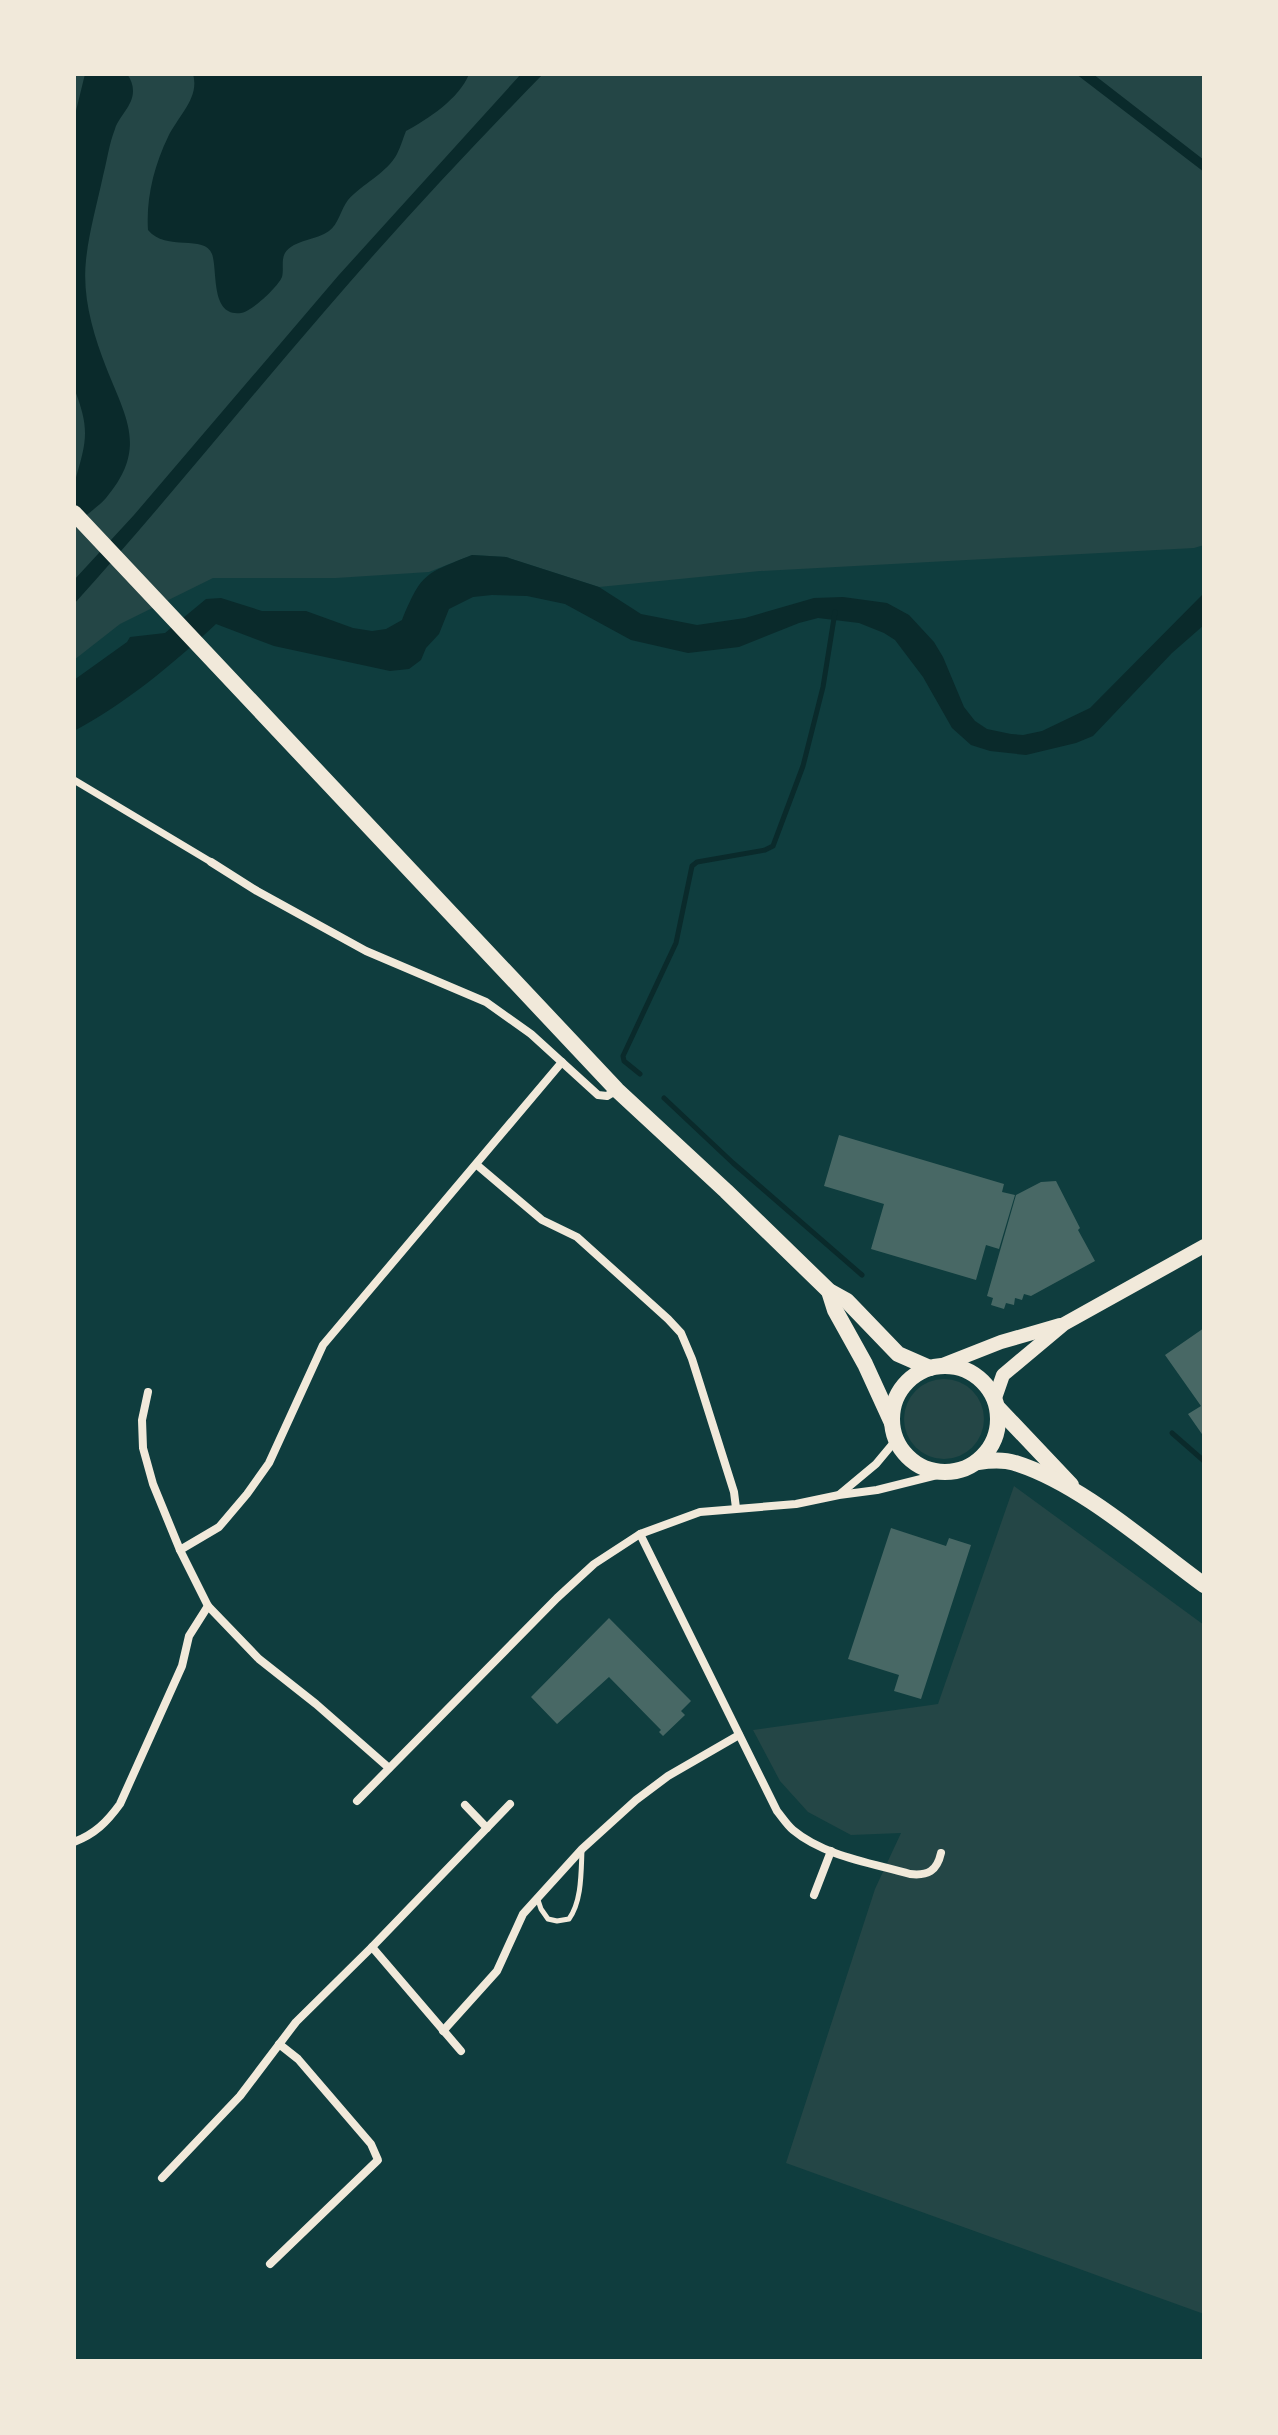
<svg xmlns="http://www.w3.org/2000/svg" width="1278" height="2435" font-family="'Noto Sans',sans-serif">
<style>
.green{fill:#244646}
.water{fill:#0a2a2b}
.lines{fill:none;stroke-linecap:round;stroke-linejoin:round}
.stream{stroke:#0a2a2b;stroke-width:5}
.building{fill:#486865}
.service{stroke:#f1e9da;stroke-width:5}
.pedestrian{stroke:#f1e9da;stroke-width:7}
.minor{stroke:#f1e9da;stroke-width:8}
.secondary{stroke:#f1e9da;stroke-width:14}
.trunk{stroke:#f1e9da;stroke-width:16}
</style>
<rect width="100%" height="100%" fill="#0f3d3e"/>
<g class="green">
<path d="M 76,74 L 1204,74 L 1204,545 L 1194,548 L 760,571 L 599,587 L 506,557 L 472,555 L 429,572 L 336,578 L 213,578 L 120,624 L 74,660 L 74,77 Z"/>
<circle cx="944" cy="1419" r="40"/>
<path d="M 1014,1486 L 1204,1625 L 1204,2314 L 786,2163 L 875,1889 L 901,1833 L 851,1835 L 808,1812 L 780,1781 L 753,1730 L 938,1704 Z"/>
</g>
<g class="water">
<path d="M 85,74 L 127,74 C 131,79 133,85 133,91 C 133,106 119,116 115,129 C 109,144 107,161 103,176 C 97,204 89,232 86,260 C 82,297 93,333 106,367 C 126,418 148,448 106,498 C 97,508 84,516 74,526 C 74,512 71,494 75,481 C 87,440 90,429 74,388 L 74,119 Z"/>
<path d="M 193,74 L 469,74 C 459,99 428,119 406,131 C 403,138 401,146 397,154 C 387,173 362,184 348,200 C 341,209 338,225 329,231 C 317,240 293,240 285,253 C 281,260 284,270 282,277 C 278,287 251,312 241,313 C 210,317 218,271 212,254 C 205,234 166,252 148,230 C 146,198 154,166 168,137 C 178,116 200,98 193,74 Z"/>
<path d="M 521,74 L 543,74 C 468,151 394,230 324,312 C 240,409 160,509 74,604 L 74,580 L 134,515 L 338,276 Z"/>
<path d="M 1076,74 L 1093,74 L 1204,160 L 1204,172 Z"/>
<path d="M 472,555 L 506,557 L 599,587 L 641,614 L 697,625 L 745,618 L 814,598 L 843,597 L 887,603 L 909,615 L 934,642 L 943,657 L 964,707 L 975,721 L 987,729 L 1011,734 L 1023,735 L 1042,731 L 1090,708 L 1204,593 L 1204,625 L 1172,653 L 1093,736 L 1076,743 L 1026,755 L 990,751 L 971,745 L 952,728 L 923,677 L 895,640 L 884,633 L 859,623 L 818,618 L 799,623 L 739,647 L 688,653 L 631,640 L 565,604 L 527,596 L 492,595 L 473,597 L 449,609 L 439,634 L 426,648 L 421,660 L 409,669 L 390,671 L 274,646 L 216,624 C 173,664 125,704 74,731 L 74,680 L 127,642 L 130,637 L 165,633 L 206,599 L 221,598 L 262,611 L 306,611 L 353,628 L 372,631 L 386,629 L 402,620 C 422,572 425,574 472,555 Z"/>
</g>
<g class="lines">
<g class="stream">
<path d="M 640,1074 L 624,1061 L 623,1056 L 676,943 L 692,866 L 697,862 L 765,850 L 773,846 L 803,766 L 823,687 L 835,612"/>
<path d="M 664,1098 L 733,1163 L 862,1275"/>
<path d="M 1172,1433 L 1204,1461"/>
</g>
</g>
<g class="building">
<path d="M 839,1135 L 1004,1184 L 1002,1192 L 1015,1195 L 999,1249 L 986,1245 L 976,1280 L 871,1249 L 884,1204 L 824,1186 Z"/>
<path d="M 1056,1181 L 1080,1228 L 1078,1230 L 1095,1261 L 1031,1296 L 1024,1294 L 1022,1300 L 1015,1298 L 1014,1305 L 1006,1303 L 1004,1309 L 991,1305 L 993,1298 L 987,1296 L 1016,1195 L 1041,1182 Z"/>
<path d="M 1204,1328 L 1204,1437 L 1188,1414 L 1201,1406 L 1165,1355 Z"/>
<path d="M 891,1528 L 946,1546 L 949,1538 L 971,1545 L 921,1699 L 894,1691 L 899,1675 L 848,1659 Z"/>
<path d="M 609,1618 L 691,1701 L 681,1711 L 685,1715 L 663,1736 L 659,1732 L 661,1730 L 609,1677 L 557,1724 L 531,1697 Z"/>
</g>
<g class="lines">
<path class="service" d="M 537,1897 L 541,1909 L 548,1919 L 557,1921 L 569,1919 C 582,1901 581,1872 582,1850"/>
<path class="pedestrian" d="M 74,780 L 211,862"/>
<g class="minor">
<path d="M 211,862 L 257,891 L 366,951 L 486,1002 L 531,1034 L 598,1095 L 607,1096 L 617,1090"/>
<path d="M 477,1165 L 542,1220 L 577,1237 L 668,1319 L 681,1333 L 692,1359 L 734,1492 L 736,1508"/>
<path d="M 148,1392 L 142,1420 L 143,1448 L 153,1484 L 180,1550 L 208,1606 L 259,1659 L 316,1704 L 389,1768"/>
<path d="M 840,1494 L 876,1464 L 896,1440"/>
<path d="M 640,1534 L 777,1811 C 782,1817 787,1825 793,1830 C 824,1856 872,1863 910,1874 C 928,1876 937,1871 941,1853"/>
<path d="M 180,1550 L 219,1527 L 247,1494 L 269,1463 L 323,1345 L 562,1062"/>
<path d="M 357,1801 L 557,1598 L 594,1564 L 640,1534 L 700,1512 L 796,1504 L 839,1495 L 877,1490 L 949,1472"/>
<path d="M 465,1805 L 487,1828"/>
<path d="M 74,1842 C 95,1834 107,1822 120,1804 L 182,1666 L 189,1636 L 208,1606"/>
<path d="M 814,1895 L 831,1851"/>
<path d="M 372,1947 L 461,2051"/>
<path d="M 443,2031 L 497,1971 L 523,1914 L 582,1849 L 636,1800 L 668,1776 L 739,1735"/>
<path d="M 162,2178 L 240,2096 L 296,2022 L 372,1947 L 510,1804"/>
<path d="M 270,2264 L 378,2160 L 371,2144 L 298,2059 L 279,2044"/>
</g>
<g class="secondary">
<path d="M 940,1366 L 1001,1342 L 1060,1325"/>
<path d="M 995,1398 L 1003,1375 L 1064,1324 L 1204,1246"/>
</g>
<g class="trunk">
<path d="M 74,513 L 617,1090 L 726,1191 L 829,1291 L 847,1301 L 898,1354 L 930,1368"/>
<path d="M 829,1291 L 835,1310 L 865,1364 L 892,1423"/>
<circle cx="945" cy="1419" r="53"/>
<path d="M 998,1408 L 1071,1485"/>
<path d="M 978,1462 C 991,1460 1003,1459 1015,1463 C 1080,1483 1149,1545 1204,1585"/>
</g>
</g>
<rect width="1278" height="2435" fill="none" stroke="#f1e9da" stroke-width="152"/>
</svg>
